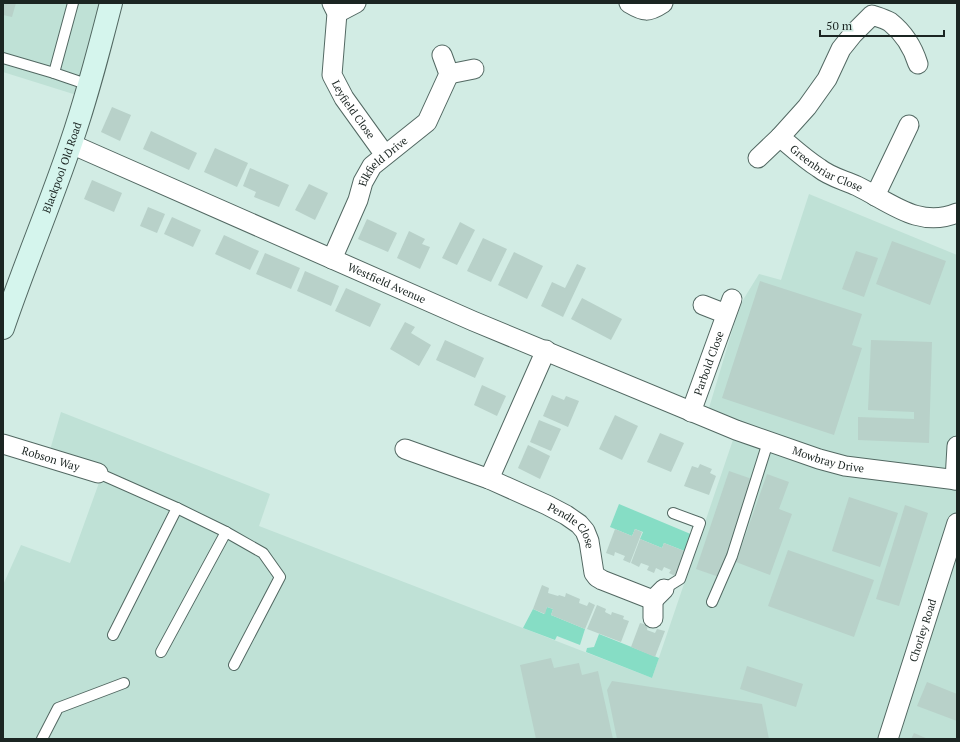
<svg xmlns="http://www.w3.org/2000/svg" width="960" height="742" font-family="'PT Serif',serif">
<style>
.built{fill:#bfe1d6}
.green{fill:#86ddc5}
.building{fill:#b8d1c9}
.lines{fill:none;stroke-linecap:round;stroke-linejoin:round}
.lane-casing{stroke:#526862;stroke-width:12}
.street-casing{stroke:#526862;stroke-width:21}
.secondary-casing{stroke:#526862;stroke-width:24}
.lane{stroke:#fff;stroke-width:10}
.street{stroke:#fff;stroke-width:19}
.secondary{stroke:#d5f5ed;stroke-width:22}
.labels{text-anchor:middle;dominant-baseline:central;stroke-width:3.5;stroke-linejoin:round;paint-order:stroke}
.street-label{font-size:11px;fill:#1b2522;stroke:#d2ece4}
</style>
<rect width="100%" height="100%" fill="#d2ece4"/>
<g class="built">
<path d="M 3,3 L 111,3 L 86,98 L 3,72 Z"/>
<path d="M 809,194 L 957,255 L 957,739 L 3,739 L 3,585 L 21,545 L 70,563 L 104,469 L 50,450 L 61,412 L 270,494 L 259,526 L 652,678 L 736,431 L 706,418 L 736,318 L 743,300 L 759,274 L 781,280 Z"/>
</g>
<g class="green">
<path d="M 619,504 L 693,535 L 687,552 L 664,543 L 662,548 L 640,539 L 643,532 L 635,529 L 632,536 L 610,527 Z"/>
<path d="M 547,607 L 553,609 L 551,615 L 585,629 L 580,645 L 557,636 L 555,640 L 523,628 L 533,609 L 544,614 Z"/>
<path d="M 599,634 L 659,658 L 652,678 L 586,652 L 587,648 L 594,647 Z"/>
</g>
<g class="building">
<path d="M 3,3 L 16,3 L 12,17 L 3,15 Z"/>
<path d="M 112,107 L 131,115 L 120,141 L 101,132 Z"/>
<path d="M 151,131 L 197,153 L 189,170 L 143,149 Z"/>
<path d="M 215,148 L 248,163 L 237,187 L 204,172 Z"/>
<path d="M 250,168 L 289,185 L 279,207 L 254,197 L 256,192 L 243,186 Z"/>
<path d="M 92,180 L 122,193 L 114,212 L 84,199 Z"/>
<path d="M 309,184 L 328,193 L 315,220 L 295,210 Z"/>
<path d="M 148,207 L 165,214 L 157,233 L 140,226 Z"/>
<path d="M 172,217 L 201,230 L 193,247 L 164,234 Z"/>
<path d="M 367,219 L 397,233 L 388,252 L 358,239 Z"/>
<path d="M 460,222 L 475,230 L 457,265 L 442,258 Z"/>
<path d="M 409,231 L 425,239 L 422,244 L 430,247 L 420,269 L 397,258 Z"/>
<path d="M 224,235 L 259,251 L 250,270 L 215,254 Z"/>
<path d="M 483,238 L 507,249 L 491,282 L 467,271 Z"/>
<path d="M 892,241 L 946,261 L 930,305 L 876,284 Z"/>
<path d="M 856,251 L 878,258 L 864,297 L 842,289 Z"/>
<path d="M 514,252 L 543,266 L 527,299 L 498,285 Z"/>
<path d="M 265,253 L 300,268 L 291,289 L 256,274 Z"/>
<path d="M 577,264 L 586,268 L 563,317 L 541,306 L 552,282 L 565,288 Z"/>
<path d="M 305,271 L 339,286 L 331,306 L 297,291 Z"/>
<path d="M 760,281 L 862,314 L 852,345 L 862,348 L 834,435 L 722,398 Z"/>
<path d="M 346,288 L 381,304 L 370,327 L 335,311 Z"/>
<path d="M 582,298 L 622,319 L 611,340 L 571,319 Z"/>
<path d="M 405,322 L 415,327 L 411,333 L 431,345 L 419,366 L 390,349 Z"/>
<path d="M 445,340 L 484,358 L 475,378 L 436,360 Z"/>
<path d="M 871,340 L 932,342 L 929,443 L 858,440 L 858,417 L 914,419 L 914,412 L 868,410 Z"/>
<path d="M 482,385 L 506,396 L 497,416 L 474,405 Z"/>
<path d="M 552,395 L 564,400 L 566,396 L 579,401 L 568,427 L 543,416 Z"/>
<path d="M 615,415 L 638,426 L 622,460 L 599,449 Z"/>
<path d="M 539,420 L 561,429 L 551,451 L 530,442 Z"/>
<path d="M 660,433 L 684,443 L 671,472 L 647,462 Z"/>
<path d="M 528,445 L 550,456 L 540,479 L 518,468 Z"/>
<path d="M 700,464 L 712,469 L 710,473 L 716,476 L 709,495 L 684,486 L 692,466 L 698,468 Z"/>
<path d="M 729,471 L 752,479 L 719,577 L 696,569 Z"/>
<path d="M 767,474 L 789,482 L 779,509 L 792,514 L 770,575 L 736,562 Z"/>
<path d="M 849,497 L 898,513 L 880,567 L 832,551 Z"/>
<path d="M 905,505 L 928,513 L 899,606 L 876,599 Z"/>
<path d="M 615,529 L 632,536 L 635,529 L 642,532 L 630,563 L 623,560 L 625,556 L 615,552 L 614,556 L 606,553 Z"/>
<path d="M 640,539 L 662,548 L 664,543 L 687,552 L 677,577 L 669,573 L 671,570 L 664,567 L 662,571 L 656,568 L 654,573 L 647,570 L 649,566 L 641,563 L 639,567 L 631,563 Z"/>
<path d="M 788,550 L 874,580 L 854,637 L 768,606 Z"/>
<path d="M 542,585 L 549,588 L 548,593 L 558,596 L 559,595 L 565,597 L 566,593 L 580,599 L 579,603 L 587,606 L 589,602 L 595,605 L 585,629 L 551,615 L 553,609 L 547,607 L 545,614 L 533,609 Z"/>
<path d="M 597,605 L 606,609 L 605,612 L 611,615 L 612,612 L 624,616 L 623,619 L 629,621 L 621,642 L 587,629 Z"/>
<path d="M 640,623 L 648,625 L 647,630 L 655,633 L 657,629 L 665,631 L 655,657 L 631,647 Z"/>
<path d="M 551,658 L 554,668 L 579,663 L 582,675 L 598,671 L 613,739 L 536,739 L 520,665 Z"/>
<path d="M 747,666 L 803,684 L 796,707 L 740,689 Z"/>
<path d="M 612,681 L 762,704 L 769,739 L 617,739 L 607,690 Z"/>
<path d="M 927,682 L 957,694 L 957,721 L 917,706 Z"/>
<path d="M 914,733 L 928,739 L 911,739 Z"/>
</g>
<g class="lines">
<defs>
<g id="lane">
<path d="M 73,3 L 54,73 L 89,85"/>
<path d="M 3,58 L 54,73"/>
<path d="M 98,473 L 177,508 L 226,532 L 263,553 L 280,577 L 234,665"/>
<path d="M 664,589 L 680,579 L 700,523 L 673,513"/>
<path d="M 712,602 L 732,556 L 768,442"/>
<path d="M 113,635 L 177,508"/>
<path d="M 161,652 L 226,532"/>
<path d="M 42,739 L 58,708 L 124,683"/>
</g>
<g id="street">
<path id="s1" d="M 332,3 L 337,13 L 332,75 L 344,98 L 385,155"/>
<path d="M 629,3 C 644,12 648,13 663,3"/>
<path d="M 337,13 L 356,3"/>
<path id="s2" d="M 918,64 C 913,48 904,33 890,22 C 885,19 878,17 872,15 L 853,34 L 841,49 L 827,79 L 807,107 L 780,137 C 793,148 805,159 819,168 C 830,177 844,180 857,186 C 890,202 919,229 957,213"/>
<path d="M 449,74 L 474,69"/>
<path id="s3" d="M 71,144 L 473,321 L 736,430 L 819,459 L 845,466 L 957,480"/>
<path d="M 758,158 L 780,137"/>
<path d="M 875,196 L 909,125"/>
<path id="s4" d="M 332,259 L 358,200 L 363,182 L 372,166 L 427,122 L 449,74 L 442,55"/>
<path d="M 703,305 L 726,314"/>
<path id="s5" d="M 691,412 L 732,299"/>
<path id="s6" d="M 3,444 L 98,473"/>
<path id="s7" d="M 405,449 L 489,479 L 547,505 L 566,515 L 579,524 L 585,531 L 589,541 L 594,573 L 597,577 L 602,580 L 653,600 L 664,589"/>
<path d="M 489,479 L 546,350"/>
<path d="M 955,480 L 957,446"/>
<path d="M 653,600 L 653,618"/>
<path id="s8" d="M 888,739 L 957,523"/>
</g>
<g id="secondary">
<path id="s9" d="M 3,328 C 24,266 50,205 71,143 C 87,97 99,50 111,3"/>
</g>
</defs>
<use href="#lane" class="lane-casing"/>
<use href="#street" class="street-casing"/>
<use href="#secondary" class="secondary-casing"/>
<use href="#lane" class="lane"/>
<use href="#street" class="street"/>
<use href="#secondary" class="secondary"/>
</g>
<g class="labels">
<g class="street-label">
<text stroke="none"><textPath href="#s1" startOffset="114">Leyfield Close</textPath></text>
<text stroke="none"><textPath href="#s4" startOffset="112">Elkfield Drive</textPath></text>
<text stroke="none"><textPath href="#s9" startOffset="171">Blackpool Old Road</textPath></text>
<text stroke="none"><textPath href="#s2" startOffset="281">Greenbriar Close</textPath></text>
<text stroke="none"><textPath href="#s3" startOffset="345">Westfield Avenue</textPath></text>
<text stroke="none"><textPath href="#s5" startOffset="52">Parbold Close</textPath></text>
<text stroke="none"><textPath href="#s6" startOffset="50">Robson Way</textPath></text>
<text stroke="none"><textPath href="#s3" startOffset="821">Mowbray Drive</textPath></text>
<text stroke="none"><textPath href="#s7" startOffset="186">Pendle Close</textPath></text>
<text stroke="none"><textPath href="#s8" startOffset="114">Chorley Road</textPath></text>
</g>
</g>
<rect width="960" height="742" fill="none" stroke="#1b2522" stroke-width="8"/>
<path d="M820 30v6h124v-6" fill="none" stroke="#1b2522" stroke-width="2"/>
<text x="826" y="30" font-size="12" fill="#1b2522" stroke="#d2ece4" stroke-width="3" paint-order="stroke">50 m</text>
</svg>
